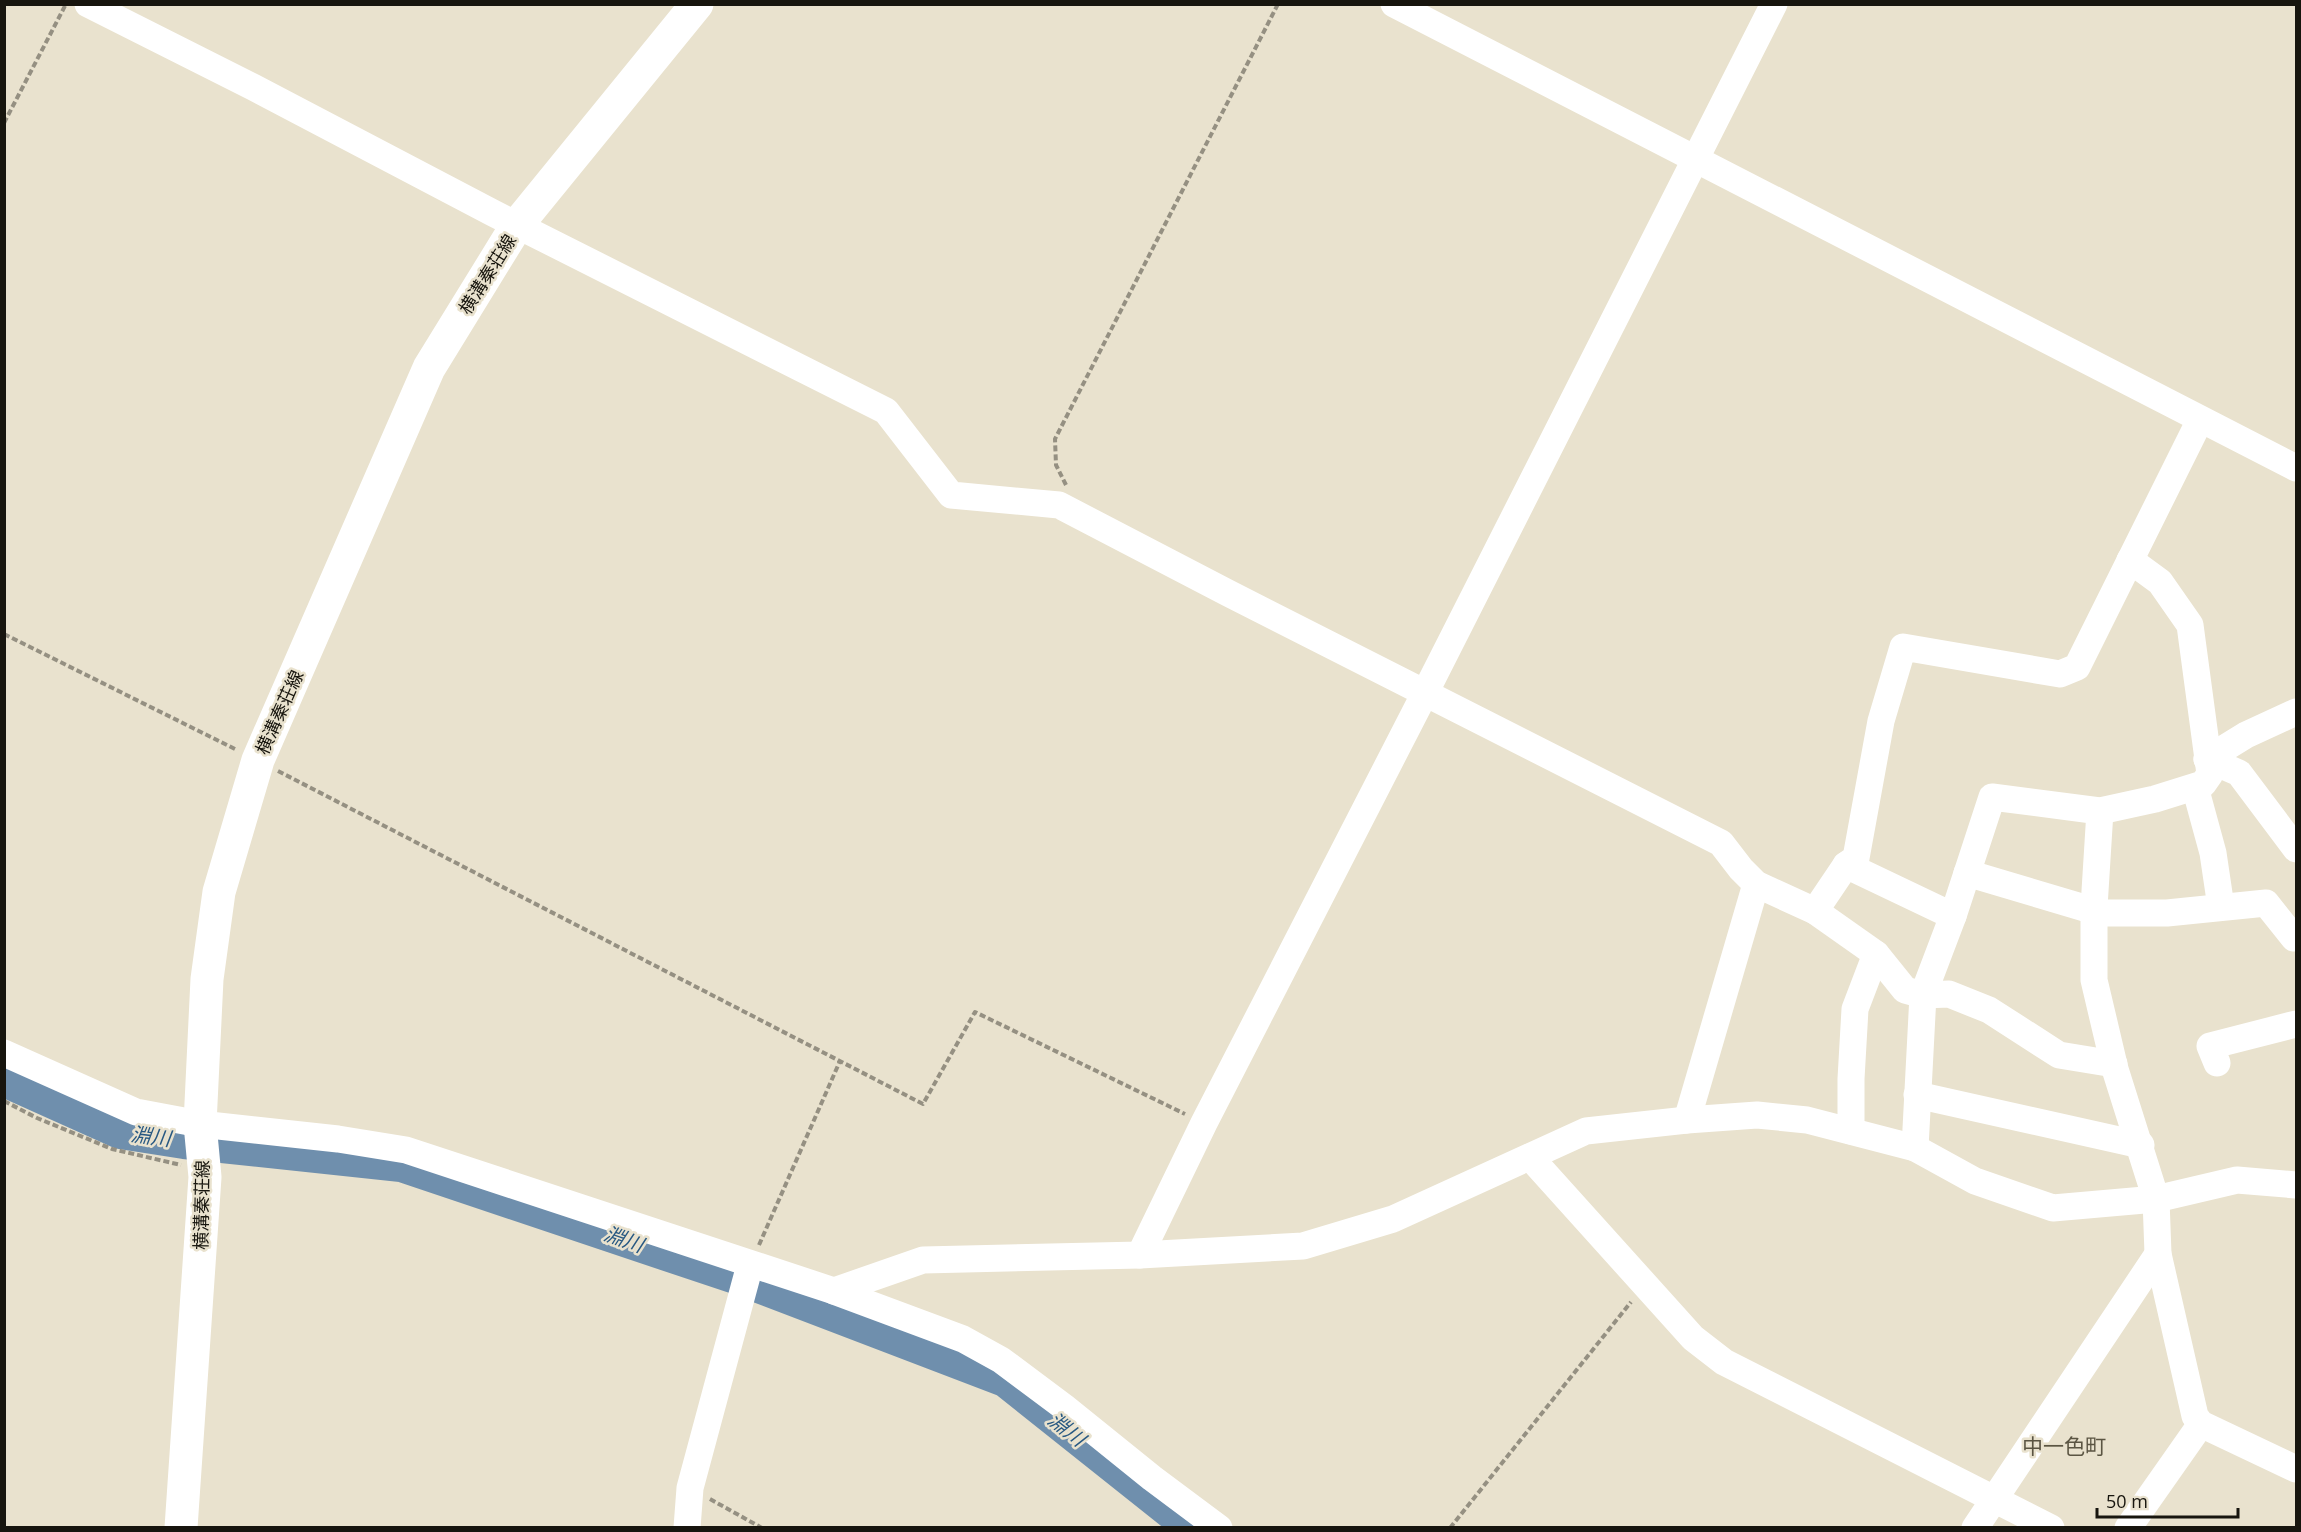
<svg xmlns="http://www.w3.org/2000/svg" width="2301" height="1532" font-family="'Open Sans','Noto Sans JP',sans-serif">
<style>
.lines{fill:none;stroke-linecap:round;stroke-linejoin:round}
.river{stroke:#6f8fad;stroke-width:34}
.path{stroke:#959082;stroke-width:4;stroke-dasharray:6 3;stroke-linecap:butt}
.minor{stroke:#fff;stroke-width:27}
.major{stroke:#fff;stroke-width:33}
.labels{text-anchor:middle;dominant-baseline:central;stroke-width:5;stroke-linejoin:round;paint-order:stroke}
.street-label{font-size:18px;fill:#17150e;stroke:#e9e2ce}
.water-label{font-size:20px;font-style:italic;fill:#275882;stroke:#e9e2ce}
.quarter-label{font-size:21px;fill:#5b5543;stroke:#e9e2ce}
</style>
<rect width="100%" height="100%" fill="#e9e2ce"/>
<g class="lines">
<path class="river" d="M 4,1080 L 120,1132 L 184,1142 L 401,1165 L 735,1277 L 1005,1380 L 1191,1528"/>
<g class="path">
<path d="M 4,123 L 66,4"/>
<path d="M 1066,485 L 1056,465 L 1055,439 L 1278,4"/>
<path d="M 4,634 L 237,750"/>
<path d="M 278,771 L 923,1104 L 975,1012 L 1185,1114"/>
<path d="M 4,1101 L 37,1118 L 112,1149 L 181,1165"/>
<path d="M 759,1245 L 840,1061"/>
<path d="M 710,1499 L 762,1528"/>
<path d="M 1450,1528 L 1631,1302"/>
</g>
<g class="minor">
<path d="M 88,4 L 253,87 L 493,213 L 886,411 L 951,495 L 1059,505 L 1228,593 L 1721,843 L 1741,869 L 1756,884 L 1815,911 L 1846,865 L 1856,858 L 1881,721 L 1903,647 L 2060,674 L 2077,667 L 2200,420"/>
<path d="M 1394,4 L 2296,468"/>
<path d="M 2207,759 L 2239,773 L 2296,849"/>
<path d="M 2207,759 L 2246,735 L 2296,712"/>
<path d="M 2195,787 L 2213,853 L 2221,907"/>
<path d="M 2100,811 L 2094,907 L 2094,980 L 2115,1069 L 2156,1199 L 2158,1254 L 2195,1416 L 2201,1424 L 2296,1469"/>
<path d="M 1846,865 L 1953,916"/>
<path d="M 1967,873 L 2088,909 L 2094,913 L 2167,913 L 2266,903 L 2294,938 L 2296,937"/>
<path d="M 1815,911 L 1876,954 L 1905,990 L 1923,995 L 1915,1148"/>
<path d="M 4,1053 L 136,1112 L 200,1124 L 338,1139 L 406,1150 L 834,1291 L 963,1339 L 1001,1360 L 1064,1407 L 1152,1478 L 1219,1528"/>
<path d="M 2217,1063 L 2210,1046 L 2296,1024"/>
<path d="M 2114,1064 L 2059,1055 L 1989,1010 L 1949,994 L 1923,995 L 1953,916 L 1992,797 L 2100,811 L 2155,799 L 2203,784 L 2210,774 L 2190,625 L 2160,582 L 2130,560"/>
<path d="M 1917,1095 L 2141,1145"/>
<path d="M 1687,1120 L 1756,884"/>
<path d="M 1851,1131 L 1851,1079 L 1855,1009 L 1876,954"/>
<path d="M 1530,1157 L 1693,1338 L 1724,1362 L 2051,1528"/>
<path d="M 1140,1255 L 1204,1123 L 1425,693 L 1774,4"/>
<path d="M 834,1291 L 923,1260 L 1140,1255 L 1303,1246 L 1393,1219 L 1586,1131 L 1687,1120 L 1757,1115 L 1807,1120 L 1915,1148 L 1975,1181 L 2053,1208 L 2156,1199 L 2237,1180 L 2296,1185"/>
<path d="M 687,1528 L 690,1488 L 750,1265"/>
<path d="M 1975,1528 L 2158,1254"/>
<path d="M 2128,1528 L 2201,1424"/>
</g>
<path class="major" d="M 181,1528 L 205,1177 L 200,1124 L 207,979 L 219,892 L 258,760 L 429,368 L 517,225 L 697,4"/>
</g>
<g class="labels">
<g class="street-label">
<text transform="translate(487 274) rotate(-58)">横溝秦荘線</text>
<text transform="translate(279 712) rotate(-66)">横溝秦荘線</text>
<text transform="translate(201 1205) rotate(-89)">横溝秦荘線</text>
</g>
<g class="water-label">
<text transform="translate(151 1136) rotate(7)">淵川</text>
<text transform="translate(624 1239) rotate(19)">淵川</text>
<text transform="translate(1067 1429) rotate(38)">淵川</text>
</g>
<g class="quarter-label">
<text x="2064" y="1446">中一色町</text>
</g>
</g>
<rect width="2301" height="1532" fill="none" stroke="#17150e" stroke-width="12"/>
<path d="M2097 1508v9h141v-9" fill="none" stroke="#17150e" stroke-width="3"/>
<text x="2106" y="1508" font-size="18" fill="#17150e" stroke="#e9e2ce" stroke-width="4.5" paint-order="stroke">50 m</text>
</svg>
